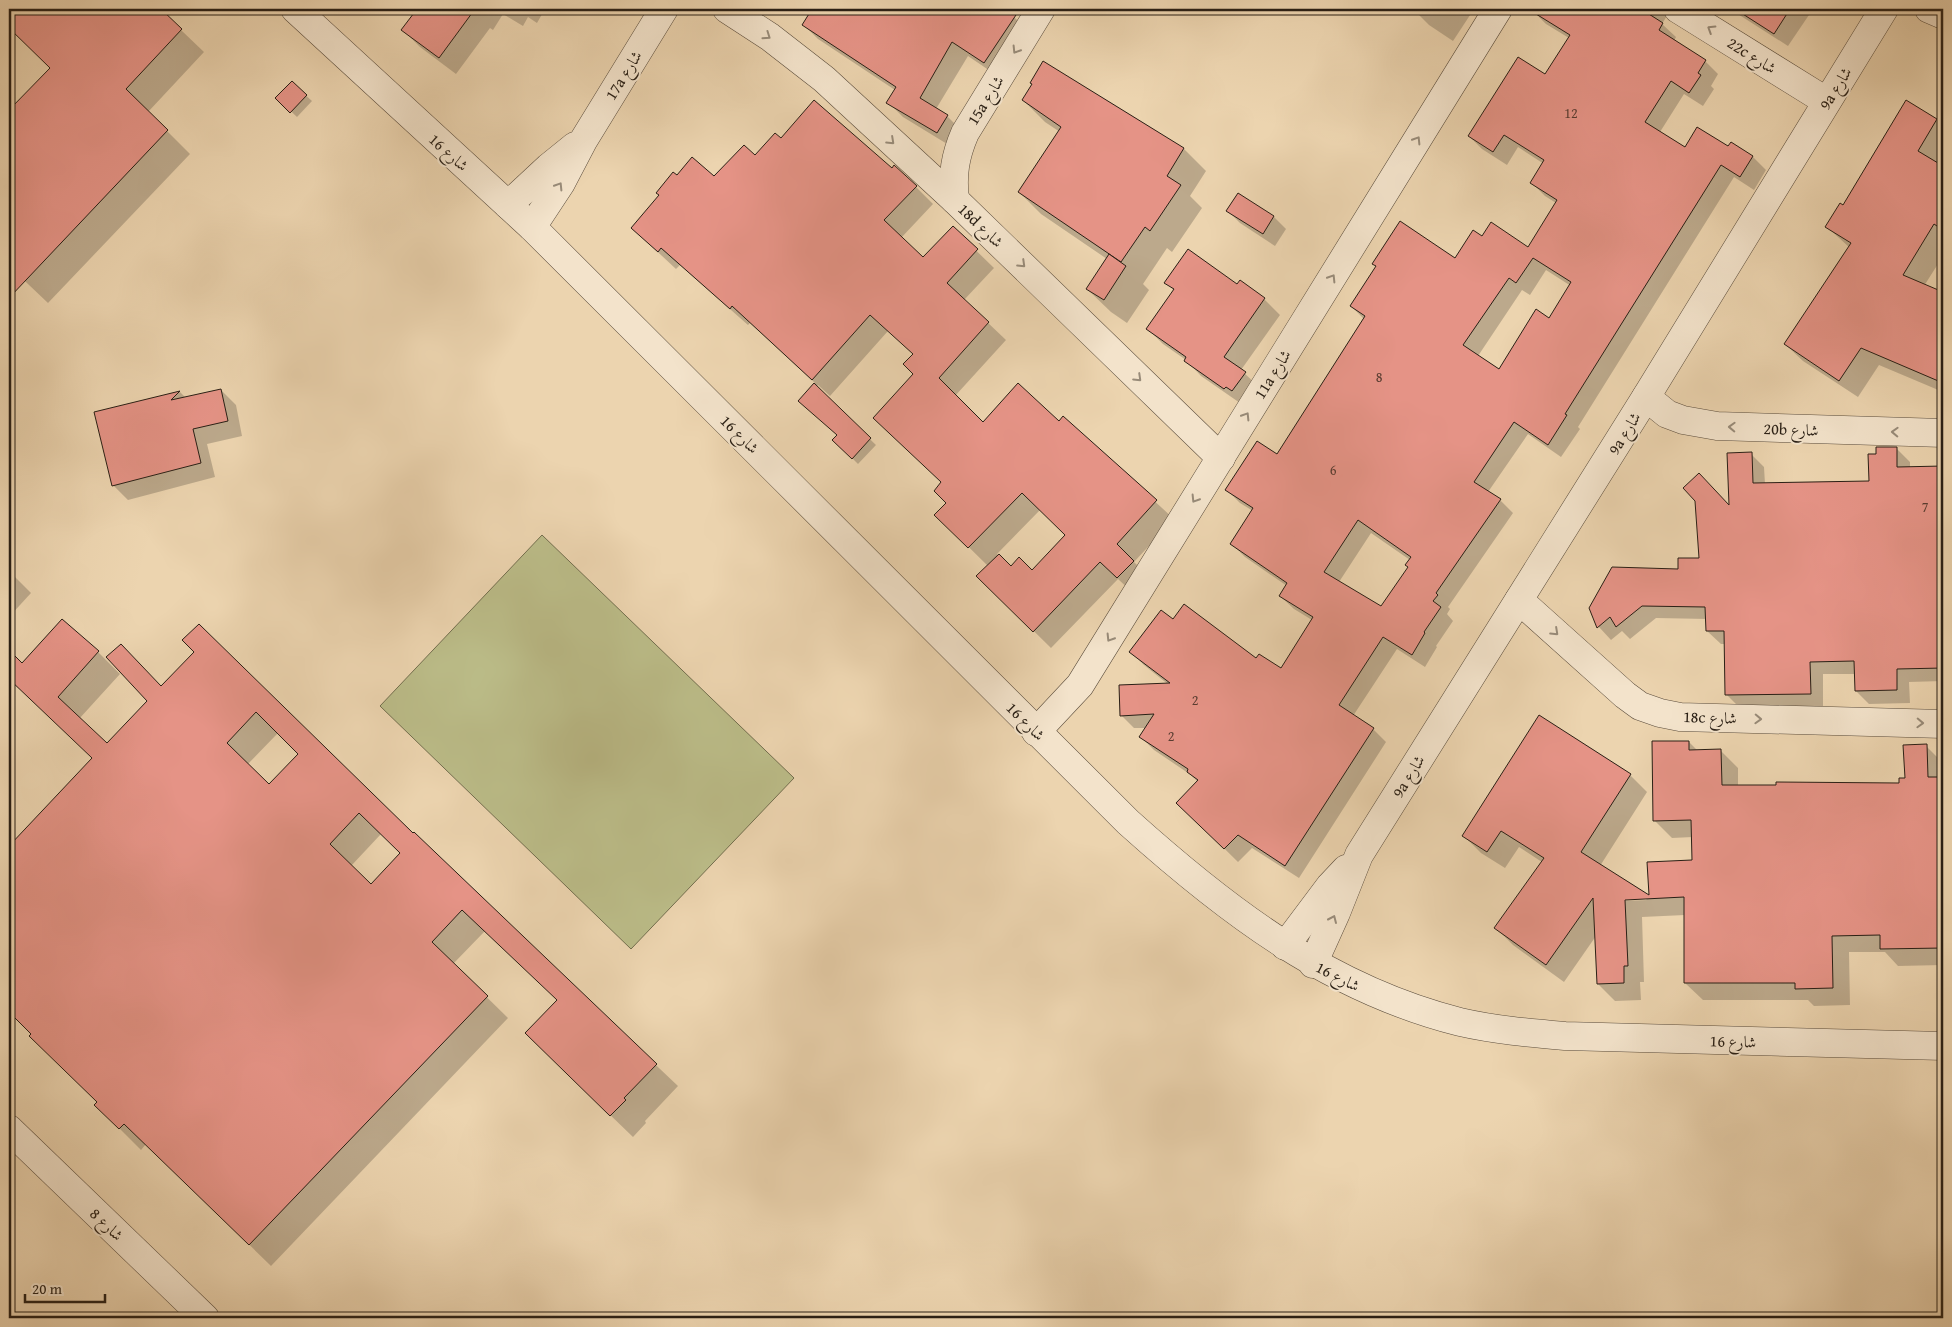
<svg xmlns="http://www.w3.org/2000/svg" width="1952" height="1327" font-family="'Gentium Book Plus',Amiri,serif">
<style>
.green{fill:#bbbc88;stroke:#726e4e}
.shadow{fill:#0003;fill-rule:evenodd}
.building{fill:#e59386;stroke:#291f15;fill-rule:evenodd}
.lines{fill:none;stroke-linecap:round;stroke-linejoin:round}
.minor-casing{stroke:#5a4c3c;stroke-width:29}
.minor{stroke:#f3e3cb;stroke-width:28}
.oneway{stroke:#988b79}
.labels{text-anchor:middle;dominant-baseline:central;stroke-width:4;stroke-linejoin:round;paint-order:stroke}
.number-label{font-size:14px;fill:#583c31}
.street-label{font-size:16px;fill:#291f15;stroke:#f3e3cb}
</style>
<rect width="100%" height="100%" fill="#ecd4af"/>
<filter id="stains"><feTurbulence type="fractalNoise" baseFrequency=".004" numOctaves="4"/><feColorMatrix values="0 0 0 0 .2 0 0 0 0 .09 0 0 0 0 .02 0 0 0 .5 -.17"/></filter>
<radialGradient id="worn" r=".72"><stop offset=".6" stop-color="#630" stop-opacity="0"/><stop offset="1" stop-color="#630" stop-opacity=".3"/></radialGradient>
<path class="green" d="M 542,535 L 794,778 L 631,949 L 380,706 Z"/>
<g class="shadow">
<path d="M 9,9 L 159,9 L 204,52 L 148,112 L 190,154 L 48,303 L 9,266 L 9,112 L 51,68 L 9,27 Z"/>
<path d="M 418,9 L 545,9 L 537,23 L 528,17 L 523,26 L 503,14 L 493,30 L 490,28 L 456,74 L 420,47 L 403,30 Z"/>
<path d="M 813,9 L 1002,9 L 1014,17 L 1029,32 L 999,77 L 968,56 L 936,109 L 947,116 L 962,131 L 952,147 L 903,117 L 888,102 L 895,90 L 818,39 L 803,24 Z"/>
<path d="M 1413,9 L 1474,9 L 1453,41 L 1429,25 Z"/>
<path d="M 1533,9 L 1671,9 L 1662,24 L 1676,37 L 1674,41 L 1705,61 L 1718,74 L 1711,86 L 1714,89 L 1703,106 L 1684,94 L 1660,132 L 1685,148 L 1728,148 L 1731,144 L 1753,157 L 1766,170 L 1754,190 L 1734,177 L 1578,427 L 1580,429 L 1561,457 L 1528,434 L 1488,492 L 1500,500 L 1513,513 L 1448,607 L 1450,609 L 1447,614 L 1453,621 L 1436,646 L 1437,647 L 1425,667 L 1397,649 L 1353,716 L 1373,729 L 1386,742 L 1299,878 L 1252,848 L 1238,862 L 1178,803 L 1198,782 L 1191,775 L 1154,750 L 1141,737 L 1147,728 L 1134,728 L 1121,715 L 1169,685 L 1144,665 L 1131,652 L 1173,621 L 1281,669 L 1312,620 L 1294,609 L 1280,596 L 1287,586 L 1245,557 L 1232,544 L 1253,511 L 1240,503 L 1227,490 L 1278,456 L 1364,319 L 1351,306 L 1377,267 L 1373,264 L 1455,259 L 1482,238 L 1528,249 L 1556,203 L 1545,196 L 1532,183 L 1544,164 L 1518,147 L 1507,165 L 1482,149 L 1469,136 L 1546,76 L 1569,38 L 1546,24 L 1532,10 ZM 1546,270 L 1571,286 L 1549,320 L 1499,370 L 1478,356 L 1522,290 L 1530,295 ZM 1371,533 L 1410,560 L 1409,567 L 1381,608 L 1339,582 Z"/>
<path d="M 1730,9 L 1813,9 L 1788,46 Z"/>
<path d="M 1044,62 L 1184,149 L 1206,171 L 1190,196 L 1202,208 L 1172,252 L 1167,248 L 1143,284 L 1149,290 L 1127,323 L 1111,312 L 1087,289 L 1107,259 L 1041,214 L 1019,192 L 1060,132 L 1045,122 L 1023,100 Z"/>
<path d="M 292,83 L 312,101 L 297,117 L 277,98 Z"/>
<path d="M 1906,102 L 1936,120 L 1943,128 L 1943,155 L 1938,164 L 1943,168 L 1943,256 L 1924,286 L 1943,294 L 1943,392 L 1879,365 L 1858,397 L 1803,361 L 1785,344 L 1849,247 L 1827,227 L 1843,206 Z"/>
<path d="M 782,140 L 892,169 L 916,187 L 933,204 L 901,238 L 923,259 L 953,228 L 994,268 L 964,300 L 1006,340 L 955,396 L 983,424 L 1059,422 L 1063,417 L 1174,519 L 1134,562 L 1151,579 L 1135,595 L 1118,579 L 1051,648 L 978,576 L 988,566 L 936,515 L 948,503 L 915,374 L 914,355 L 888,331 L 830,396 L 818,385 L 816,387 L 876,445 L 858,464 L 834,440 L 838,435 L 800,400 L 815,383 L 750,323 L 748,325 L 680,265 L 676,269 L 632,228 L 677,177 L 714,178 L 755,157 ZM 1040,510 L 1067,536 L 1032,572 L 1011,568 L 997,554 Z"/>
<path d="M 1238,194 L 1274,217 L 1286,229 L 1275,246 L 1240,223 L 1228,211 Z"/>
<path d="M 1240,281 L 1264,299 L 1280,315 L 1241,370 L 1260,388 L 1240,403 L 1201,376 L 1186,360 L 1163,344 L 1148,329 L 1174,291 L 1166,282 L 1237,285 Z"/>
<path d="M 221,390 L 236,405 L 242,436 L 207,444 L 215,477 L 128,500 L 113,485 L 96,413 L 180,392 L 186,398 Z"/>
<path d="M 1896,448 L 1910,462 L 1910,468 L 1943,467 L 1943,681 L 1909,682 L 1910,703 L 1869,704 L 1856,691 L 1856,674 L 1823,674 L 1823,706 L 1740,708 L 1727,695 L 1726,644 L 1721,644 L 1707,631 L 1707,619 L 1656,618 L 1630,639 L 1622,631 L 1611,640 L 1599,627 L 1590,608 L 1680,570 L 1700,559 L 1731,508 L 1751,454 L 1764,467 L 1765,484 L 1870,483 L 1878,455 Z"/>
<path d="M 9,571 L 31,593 L 9,617 Z"/>
<path d="M 9,652 L 23,665 L 98,652 L 120,674 L 79,719 L 107,745 L 196,652 L 413,835 L 678,1086 L 645,1121 L 646,1123 L 633,1137 L 548,1055 L 558,1000 L 485,931 L 453,964 L 508,1018 L 271,1266 L 146,1144 L 141,1150 L 96,1105 L 98,1102 L 33,1034 L 11,1013 L 9,1015 L 9,848 L 94,759 L 9,678 ZM 278,733 L 300,754 L 269,786 L 247,765 ZM 381,834 L 401,853 L 371,885 L 351,866 Z"/>
<path d="M 1689,742 L 1698,751 L 1720,750 L 1738,768 L 1738,786 L 1901,785 L 1926,746 L 1943,763 L 1943,965 L 1898,966 L 1885,952 L 1849,952 L 1850,1005 L 1814,1006 L 1808,1000 L 1703,1000 L 1685,983 L 1685,915 L 1642,917 L 1644,982 L 1640,982 L 1641,1000 L 1615,1001 L 1598,984 L 1596,936 L 1564,982 L 1513,945 L 1496,928 L 1542,862 L 1519,847 L 1505,868 L 1481,853 L 1464,836 L 1630,775 L 1647,792 L 1600,866 L 1650,898 L 1693,862 L 1693,837 L 1672,838 L 1654,820 ZM 1645,898 L 1647,900 L 1619,901 L 1619,899 Z"/>
</g>
<g class="building">
<path d="M 9,9 L 161,9 L 182,29 L 126,89 L 168,130 L 9,298 L 9,110 L 50,68 L 9,28 Z"/>
<path d="M 417,9 L 475,9 L 439,58 L 401,30 Z"/>
<path d="M 812,9 L 1020,9 L 984,63 L 952,42 L 920,98 L 948,115 L 937,133 L 886,103 L 896,87 L 802,25 Z"/>
<path d="M 1528,9 L 1641,9 L 1663,23 L 1659,30 L 1706,60 L 1698,73 L 1701,75 L 1689,93 L 1671,81 L 1645,122 L 1685,147 L 1697,127 L 1728,146 L 1731,142 L 1753,156 L 1740,177 L 1721,165 L 1565,414 L 1567,415 L 1548,445 L 1514,422 L 1474,482 L 1501,499 L 1436,593 L 1438,595 L 1433,601 L 1441,607 L 1424,632 L 1425,633 L 1412,655 L 1383,637 L 1339,705 L 1374,728 L 1285,866 L 1238,835 L 1224,849 L 1176,803 L 1198,780 L 1187,772 L 1188,769 L 1139,737 L 1154,714 L 1120,716 L 1119,685 L 1170,683 L 1129,652 L 1161,610 L 1173,619 L 1184,604 L 1256,658 L 1259,654 L 1281,668 L 1313,617 L 1279,596 L 1287,583 L 1230,544 L 1253,508 L 1225,490 L 1257,441 L 1277,454 L 1365,316 L 1350,306 L 1376,266 L 1372,264 L 1400,221 L 1455,258 L 1473,230 L 1482,236 L 1491,222 L 1528,247 L 1557,200 L 1530,183 L 1544,160 L 1504,135 L 1493,152 L 1468,136 L 1518,57 L 1545,74 L 1570,35 ZM 1533,258 L 1571,282 L 1549,318 L 1536,309 L 1499,369 L 1463,345 L 1509,278 L 1516,283 ZM 1358,520 L 1411,557 L 1405,565 L 1408,567 L 1381,606 L 1324,572 Z"/>
<path d="M 1735,9 L 1790,9 L 1774,34 Z"/>
<path d="M 1043,61 L 1184,148 L 1167,176 L 1181,185 L 1150,231 L 1145,227 L 1121,262 L 1018,192 L 1061,127 L 1022,100 L 1032,84 L 1030,83 Z"/>
<path d="M 292,81 L 307,95 L 290,113 L 275,98 Z"/>
<path d="M 814,100 L 892,168 L 894,165 L 917,186 L 884,220 L 923,257 L 953,226 L 978,249 L 947,283 L 989,322 L 939,378 L 983,422 L 1018,383 L 1059,421 L 1063,416 L 1157,500 L 1117,544 L 1134,561 L 1117,578 L 1100,562 L 1033,632 L 976,576 L 999,554 L 1011,566 L 1019,557 L 1032,570 L 1065,535 L 1022,493 L 968,548 L 934,515 L 946,503 L 934,491 L 941,482 L 873,418 L 913,374 L 903,364 L 913,354 L 870,315 L 812,380 L 732,306 L 730,309 L 661,248 L 658,252 L 631,228 L 659,195 L 656,193 L 673,172 L 677,175 L 692,157 L 714,176 L 744,145 L 755,155 L 775,133 L 781,138 Z"/>
<path d="M 1906,100 L 1937,119 L 1918,151 L 1943,166 L 1943,230 L 1934,224 L 1903,275 L 1943,292 L 1943,383 L 1861,348 L 1839,381 L 1784,344 L 1851,243 L 1825,227 L 1840,203 L 1843,205 Z"/>
<path d="M 1238,193 L 1274,216 L 1263,234 L 1226,211 Z"/>
<path d="M 1188,249 L 1237,284 L 1240,280 L 1265,298 L 1224,357 L 1246,372 L 1232,391 L 1226,387 L 1224,389 L 1184,361 L 1186,357 L 1146,329 L 1174,289 L 1164,283 Z"/>
<path d="M 1109,254 L 1126,266 L 1104,300 L 1086,289 Z"/>
<path d="M 814,383 L 871,438 L 852,459 L 832,440 L 837,435 L 798,401 Z"/>
<path d="M 221,389 L 228,421 L 193,429 L 201,463 L 112,486 L 94,412 L 180,391 L 171,400 Z"/>
<path d="M 1876,447 L 1897,447 L 1897,467 L 1943,466 L 1943,668 L 1897,669 L 1897,690 L 1855,691 L 1854,661 L 1810,662 L 1811,694 L 1725,695 L 1724,631 L 1706,631 L 1705,607 L 1642,606 L 1616,627 L 1610,617 L 1597,628 L 1589,608 L 1612,567 L 1678,569 L 1678,558 L 1699,558 L 1695,501 L 1683,488 L 1699,473 L 1729,505 L 1727,453 L 1752,452 L 1753,483 L 1869,481 L 1868,454 L 1876,454 Z"/>
<path d="M 62,619 L 99,651 L 58,697 L 107,743 L 147,701 L 106,657 L 121,644 L 161,686 L 194,652 L 182,640 L 199,624 L 413,833 L 414,832 L 657,1064 L 624,1098 L 626,1100 L 610,1116 L 525,1033 L 557,1000 L 462,910 L 432,942 L 488,996 L 249,1245 L 124,1124 L 119,1129 L 94,1105 L 97,1102 L 29,1036 L 31,1034 L 9,1012 L 9,846 L 92,758 L 9,679 L 9,650 L 22,663 ZM 256,712 L 298,754 L 269,784 L 227,743 ZM 359,813 L 400,853 L 371,884 L 330,844 Z"/>
<path d="M 1539,715 L 1631,774 L 1581,852 L 1649,895 L 1647,862 L 1692,860 L 1691,820 L 1653,821 L 1652,741 L 1689,741 L 1689,750 L 1721,749 L 1722,785 L 1776,785 L 1776,782 L 1899,783 L 1899,778 L 1905,778 L 1903,745 L 1927,744 L 1928,777 L 1943,777 L 1943,948 L 1880,949 L 1880,935 L 1832,936 L 1833,988 L 1795,989 L 1795,983 L 1684,983 L 1684,897 L 1625,900 L 1628,966 L 1624,966 L 1624,983 L 1597,984 L 1593,898 L 1546,965 L 1494,928 L 1544,858 L 1501,831 L 1487,852 L 1462,836 Z"/>
</g>
<g class="lines">
<defs>
<g id="minor">
<path d="M 295,9 L 532,227 L 1128,822 C 1227,911 1329,989 1460,1022 C 1495,1030 1530,1033 1565,1036 L 1943,1046"/>
<path d="M 727,9 L 770,37 L 824,79 L 955,200 L 1221,458"/>
<path d="M 1678,9 L 1826,101"/>
<path d="M 1929,9 L 1943,15"/>
<path d="M 955,200 C 952,175 955,156 965,133 L 1041,9"/>
<path d="M 508,205 L 549,167 L 575,146"/>
<path d="M 532,227 L 561,183 L 583,141 L 664,9"/>
<path d="M 1646,397 L 1667,414 L 1683,420 L 1717,426 L 1943,433"/>
<path d="M 1519,600 L 1625,695 L 1640,706 L 1660,713 L 1680,717 L 1943,724"/>
<path d="M 1036,732 L 1080,685 L 1498,9"/>
<path d="M 1285,946 L 1330,886 L 1346,869"/>
<path d="M 1313,964 L 1336,913 L 1359,855 L 1646,397 L 1884,9"/>
<path d="M 9,1129 L 205,1318"/>
</g>
</defs>
<use href="#minor" class="minor-casing"/>
<use href="#minor" class="minor"/>
</g>
<defs><path id="oneway-chevron" d="M-2-3.5L2.5 0L-2 3.5" fill="none" stroke-width="1.6" stroke-linecap="round" stroke-linejoin="round" transform="scale(1.25)"/></defs>
<g class="oneway">
<use href="#oneway-chevron" transform="translate(1711 29) rotate(-148)"/>
<use href="#oneway-chevron" transform="translate(767 36) rotate(35)"/>
<use href="#oneway-chevron" transform="translate(1016 50) rotate(122)"/>
<use href="#oneway-chevron" transform="translate(1417 140) rotate(-58)"/>
<use href="#oneway-chevron" transform="translate(891 141) rotate(43)"/>
<use href="#oneway-chevron" transform="translate(559 186) rotate(-58)"/>
<use href="#oneway-chevron" transform="translate(1022 264) rotate(44)"/>
<use href="#oneway-chevron" transform="translate(1332 278) rotate(-58)"/>
<use href="#oneway-chevron" transform="translate(1138 378) rotate(44)"/>
<use href="#oneway-chevron" transform="translate(1246 416) rotate(-58)"/>
<use href="#oneway-chevron" transform="translate(1732 427) rotate(-178)"/>
<use href="#oneway-chevron" transform="translate(1895 432) rotate(-178)"/>
<use href="#oneway-chevron" transform="translate(1195 499) rotate(122)"/>
<use href="#oneway-chevron" transform="translate(1555 632) rotate(43)"/>
<use href="#oneway-chevron" transform="translate(1110 638) rotate(122)"/>
<use href="#oneway-chevron" transform="translate(1758 719) rotate(2)"/>
<use href="#oneway-chevron" transform="translate(1920 723) rotate(2)"/>
<use href="#oneway-chevron" transform="translate(1333 919) rotate(-66)"/>
</g>
<g class="labels">
<g class="number-label">
<text x="1571" y="113">12</text>
<text x="1379" y="377">8</text>
<text x="1333" y="470">6</text>
<text x="1925" y="507">7</text>
<text x="1195" y="700">2</text>
<text x="1171" y="736">2</text>
</g>
<g class="street-label">
<text transform="translate(1752 55) rotate(32)">22c شارع</text>
<text transform="translate(623 75) rotate(-58)">17a شارع</text>
<text transform="translate(1835 88) rotate(-58)">9a شارع</text>
<text transform="translate(985 100) rotate(-58)">15a شارع</text>
<text transform="translate(449 152) rotate(42)">شارع 16</text>
<text transform="translate(981 225) rotate(44)">18d شارع</text>
<text transform="translate(1272 374) rotate(-58)">11a شارع</text>
<text transform="translate(1791 429) rotate(2)">20b شارع</text>
<text transform="translate(1624 433) rotate(-58)">9a شارع</text>
<text transform="translate(740 434) rotate(45)">شارع 16</text>
<text transform="translate(1710 717) rotate(2)">18c شارع</text>
<text transform="translate(1026 721) rotate(45)">شارع 16</text>
<text transform="translate(1408 776) rotate(-58)">9a شارع</text>
<text transform="translate(1338 976) rotate(27)">شارع 16</text>
<text transform="translate(1733 1041) rotate(2)">شارع 16</text>
<text transform="translate(107 1224) rotate(44)">شارع 8</text>
</g>
</g>
<rect width="1952" height="1327" fill="none" stroke="#ecd4af" stroke-width="30"/>
<rect x="10" y="10" width="1932" height="1307" fill="none" stroke="#291f15" stroke-width="2.5"/>
<rect x="15" y="15" width="1922" height="1297" fill="none" stroke="#291f15"/>
<path d="M25 1294v8h80v-8" fill="none" stroke="#291f15" stroke-width="2.5"/>
<text x="32" y="1294" font-size="15" fill="#291f15" stroke="#f3e3cb" stroke-width="4" paint-order="stroke">20 m</text>
<rect width="100%" height="100%" filter="url(#stains)"/>
<rect width="100%" height="100%" fill="url(#worn)"/>
</svg>
